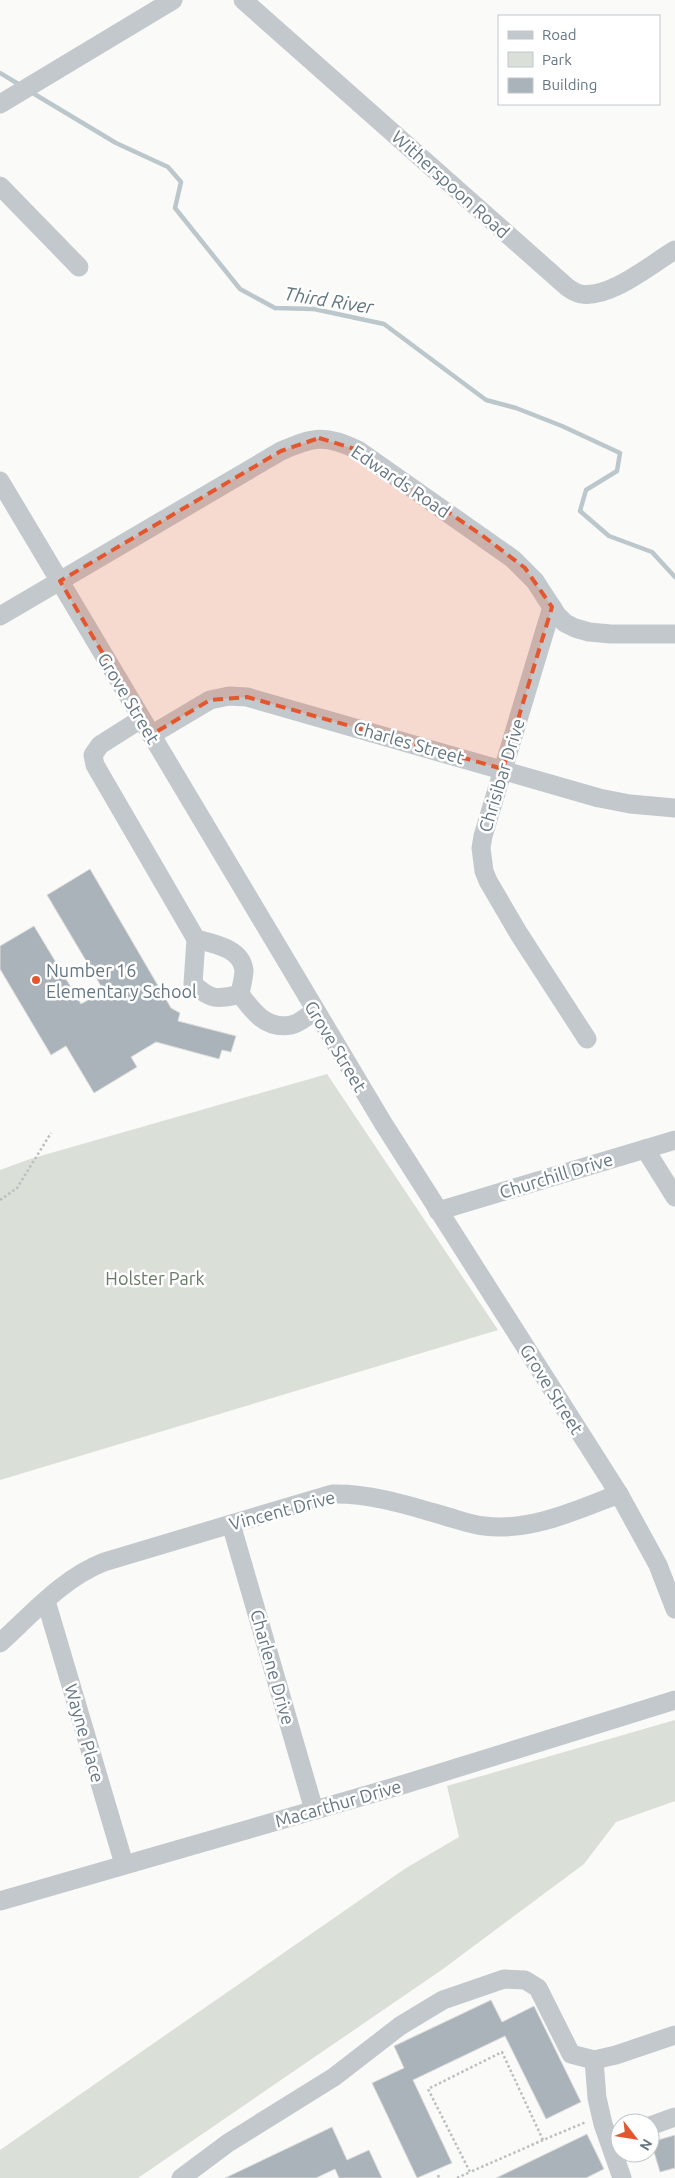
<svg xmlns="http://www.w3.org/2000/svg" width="675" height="2178" font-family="Ubuntu,sans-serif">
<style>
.green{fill:#dadfd7}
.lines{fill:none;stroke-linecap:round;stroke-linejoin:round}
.stream{stroke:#bbc7cb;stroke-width:4.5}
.building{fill:#aab3b9;stroke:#dcdcda}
.path{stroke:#bbbfc2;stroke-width:2.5;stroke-dasharray:2.5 2.5;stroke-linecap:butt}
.minor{stroke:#c3c8cc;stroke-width:19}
.marked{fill:#e4572e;fill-opacity:0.2;stroke:#e4572e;stroke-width:4;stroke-dasharray:10 6;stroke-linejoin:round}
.poi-dot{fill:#e4572e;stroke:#fff;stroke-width:2}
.labels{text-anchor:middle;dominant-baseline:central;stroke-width:5;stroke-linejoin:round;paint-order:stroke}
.street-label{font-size:18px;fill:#657683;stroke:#fff}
.poi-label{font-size:18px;fill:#657683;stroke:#fff;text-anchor:start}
.park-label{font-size:18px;fill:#687a64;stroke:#fff}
.water-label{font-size:19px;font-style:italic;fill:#60757c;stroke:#fff}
</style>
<rect width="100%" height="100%" fill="#fafaf8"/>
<g class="green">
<path d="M 327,1074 L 498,1330 L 0,1480 L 0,1170 L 30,1159 Z"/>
<path d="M 675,1720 L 675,1801 L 616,1822 L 584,1864 L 443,1969 L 138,2178 L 0,2178 L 0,2150 L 406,1868 L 459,1837 L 447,1786 Z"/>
</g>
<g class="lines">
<g class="stream">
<path d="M 0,73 L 20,85"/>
<path d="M 31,92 L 116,143 L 168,167 L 181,182 L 175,208 L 240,289 L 275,308 L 314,309 L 384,324 L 486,400 L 516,408 L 562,426 L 620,453 L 617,471 L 586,490 L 580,511 L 609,536 L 652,552 L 675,577"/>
</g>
</g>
<g class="building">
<path d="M 90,869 L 171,1008 L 180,1013 L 178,1021 L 236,1036 L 231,1052 L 222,1050 L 219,1059 L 156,1042 L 131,1057 L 137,1067 L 94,1093 L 66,1046 L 51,1055 L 0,969 L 0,946 L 34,926 L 81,1004 L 104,991 L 47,895 Z"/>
<path d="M 491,2000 L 502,2022 L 534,2006 L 581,2102 L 546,2119 L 505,2036 L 413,2080 L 452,2163 L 417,2178 L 372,2083 L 404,2068 L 394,2046 Z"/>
<path d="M 332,2127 L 347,2160 L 369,2150 L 382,2178 L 339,2178 L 335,2169 L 316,2178 L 225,2178 Z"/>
<path d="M 587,2134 L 604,2169 L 586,2178 L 496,2178 Z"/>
<path d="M 675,2135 L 675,2168 L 660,2172 L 651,2142 Z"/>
</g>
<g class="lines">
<g class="path">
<path d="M 0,1200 L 17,1188 L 51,1133"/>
<path d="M 543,2140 L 470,2172 L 428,2089 L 502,2052 L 543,2140 L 586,2122"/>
<path d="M 438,2175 L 439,2178"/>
<path d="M 457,2178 L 470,2172"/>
</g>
<g class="minor">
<path d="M 243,0 L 567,287 C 571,290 576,293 581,294 C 610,299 651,264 675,250"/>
<path d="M 0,104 L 173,0"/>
<path d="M 0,186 L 79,267"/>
<path d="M 0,481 L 383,1123 L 619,1494 L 658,1565 L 675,1609"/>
<path d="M 552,607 L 483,836 L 481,848 L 484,871 L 488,881 L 519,934 L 587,1039"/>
<path d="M 0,616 L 281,451 C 313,437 325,434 358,450 L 513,559 L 535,581 L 557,615 L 565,623 L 575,628 L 589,632 L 611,634 L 675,634"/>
<path d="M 141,719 L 100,745 L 93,755 L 95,765 L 196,939 C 214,944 241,948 244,970 C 244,978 241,987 240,994 C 253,1012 267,1030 291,1025 C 299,1024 308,1015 315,1011"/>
<path d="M 151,735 L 210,700 L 229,696 L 247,697 L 599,798 L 630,804 L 675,808"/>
<path d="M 196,939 L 193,984 C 211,1000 217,1000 240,994"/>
<path d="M 645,1149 L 675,1197"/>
<path d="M 438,1211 L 675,1140"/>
<path d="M 231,1524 L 314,1810"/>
<path d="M 46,1601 L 124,1864"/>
<path d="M 0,1643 C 33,1613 63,1578 104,1562 L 332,1494 C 372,1493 410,1506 448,1517 C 459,1520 472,1525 484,1526 C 531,1532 577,1510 619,1494"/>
<path d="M 0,1901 L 405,1784 L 675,1700"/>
<path d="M 594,2060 L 597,2098 L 603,2124 L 622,2178"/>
<path d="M 650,2126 L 675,2117"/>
<path d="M 181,2178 L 228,2143 L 334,2077 L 400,2026 L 443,2000 L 504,1979 L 525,1980 L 538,1988 L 571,2054 L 594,2060 L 616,2055 L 675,2035"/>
</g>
</g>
<path class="marked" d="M 319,438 L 358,450 L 483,536 L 525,568 L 552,607 L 503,769 L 247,697 L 210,700 L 151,735 L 60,581 L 281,451 Z"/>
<circle class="poi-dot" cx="36" cy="980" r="5"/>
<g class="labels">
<g class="street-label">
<text transform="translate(451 184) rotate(42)">Witherspoon Road</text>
<text transform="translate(401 481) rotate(34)">Edwards Road</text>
<text transform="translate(129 698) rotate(59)">Grove Street</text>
<text transform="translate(409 742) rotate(16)">Charles Street</text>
<text transform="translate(501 775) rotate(-73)">Chrisibar Drive</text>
<text transform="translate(336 1046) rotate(59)">Grove Street</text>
<text transform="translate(556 1175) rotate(-17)">Churchill Drive</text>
<text transform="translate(552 1389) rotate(58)">Grove Street</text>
<text transform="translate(282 1510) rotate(-15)">Vincent Drive</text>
<text transform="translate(273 1667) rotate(74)">Charlene Drive</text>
<text transform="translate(85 1733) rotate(74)">Wayne Place</text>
<text transform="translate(338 1803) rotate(-16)">Macarthur Drive</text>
</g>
<g class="poi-label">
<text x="46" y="970">Number 16<tspan x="46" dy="21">Elementary School</tspan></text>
</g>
<g class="park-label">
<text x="155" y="1278">Holster Park</text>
</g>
<g class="water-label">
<text transform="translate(329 300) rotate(9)">Third River</text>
</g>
</g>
<rect x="498" y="15" width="162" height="90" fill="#ffffff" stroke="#c1c8cd"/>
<rect x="508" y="31" width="25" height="8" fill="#c3c8cc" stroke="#c1c8cd"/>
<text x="542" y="40" font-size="15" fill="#657683">Road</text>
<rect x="508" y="52" width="25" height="15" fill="#dadfd7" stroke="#c1c8cd"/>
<text x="542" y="65" font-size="15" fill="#657683">Park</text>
<rect x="508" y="78" width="25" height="15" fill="#aab3b9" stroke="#c1c8cd"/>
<text x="542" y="90" font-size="15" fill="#657683">Building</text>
<g transform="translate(635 2138) rotate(121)"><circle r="24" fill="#ffffff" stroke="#c1c8cd"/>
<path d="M0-4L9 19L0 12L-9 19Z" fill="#e4572e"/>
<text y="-8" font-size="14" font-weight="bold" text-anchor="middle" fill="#657683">N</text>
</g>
</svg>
